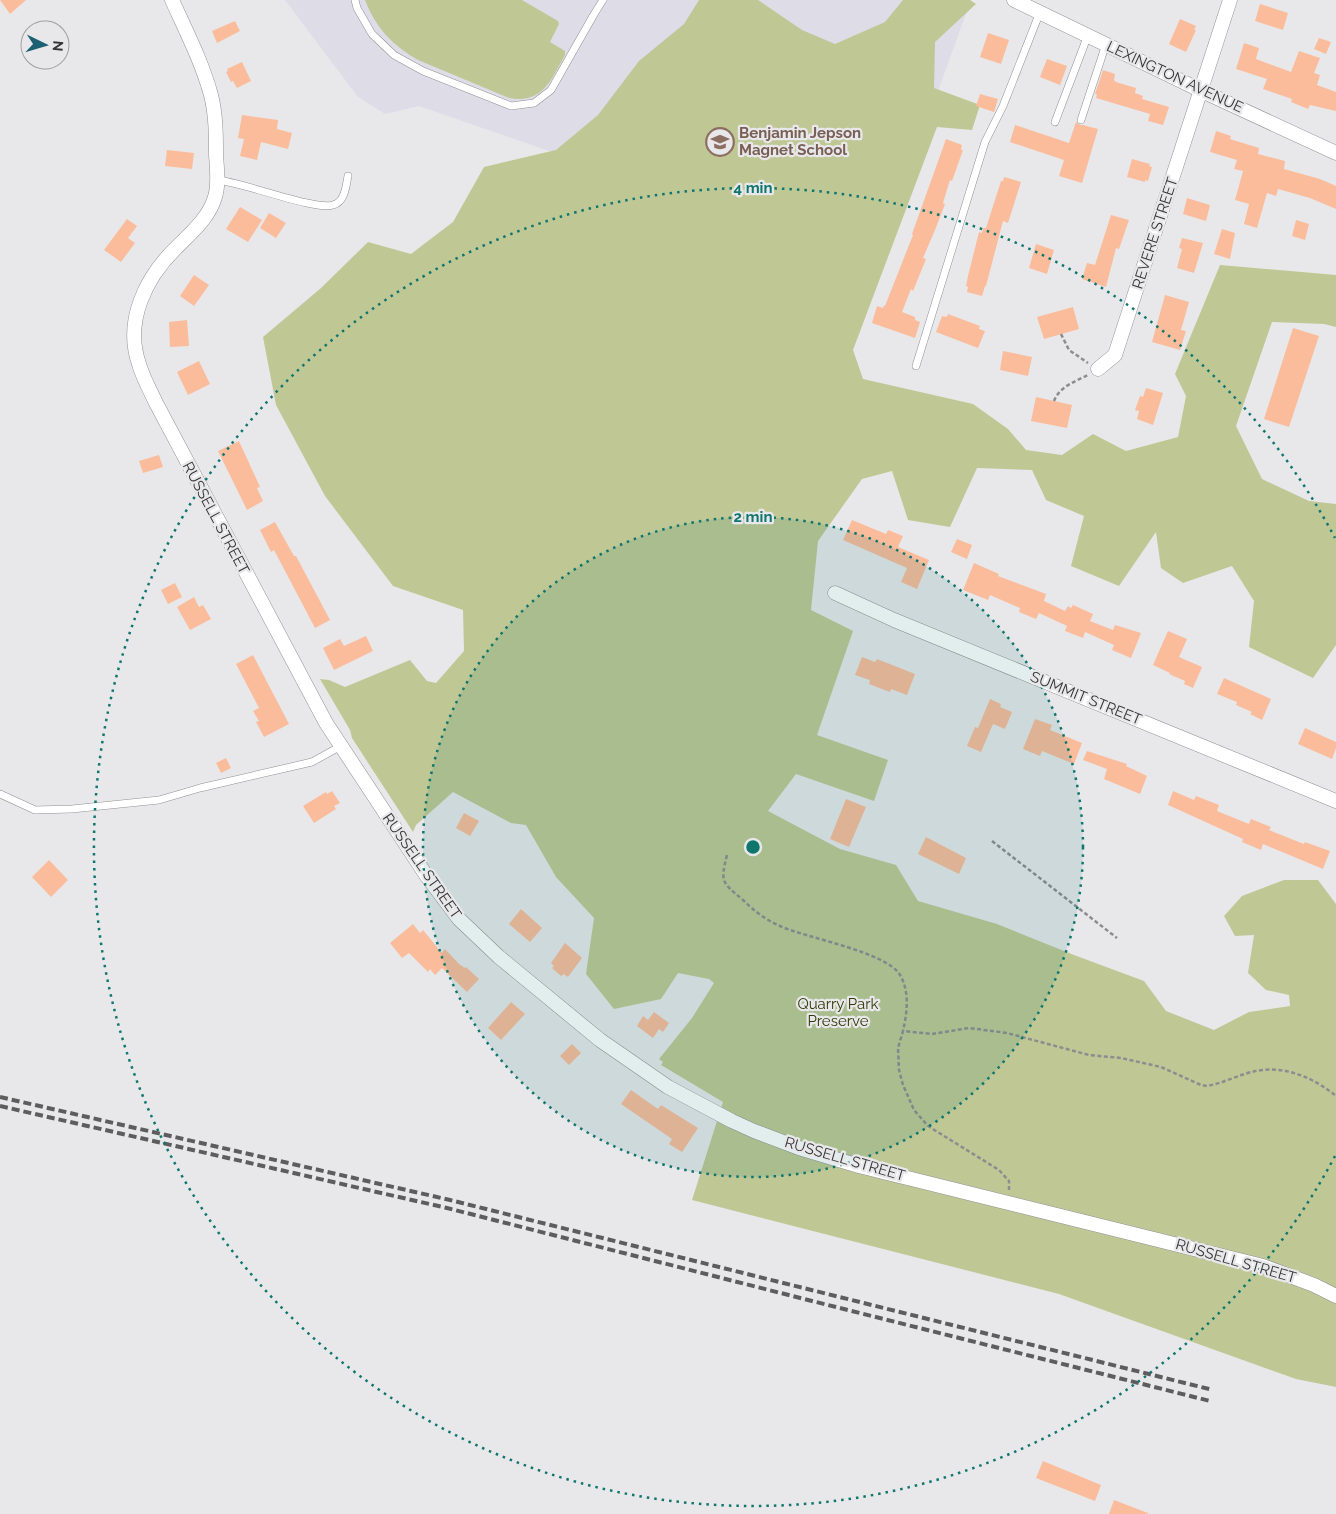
<svg xmlns="http://www.w3.org/2000/svg" width="1336" height="1514" font-family="Raleway,sans-serif">
<style>
.built{fill:#dddce7}
.green{fill:#bfc895}
.building{fill:#fbbc9b}
.lines{fill:none;stroke-linecap:round;stroke-linejoin:round}
.service-casing{stroke:#919094;stroke-width:8}
.minor-casing{stroke:#919094;stroke-width:15}
.path{stroke:#8d8d8f;stroke-width:2.5;stroke-dasharray:4 2.5;stroke-linecap:butt}
.service{stroke:#fff;stroke-width:7}
.minor{stroke:#fff;stroke-width:14}
.rail{stroke:#5d5d5e;stroke-width:4;stroke-dasharray:8 4;stroke-linecap:butt}
.ring{fill:none;stroke:#0f766e;stroke-width:2.5;stroke-dasharray:2.5 5}
.labels{text-anchor:middle;dominant-baseline:central;stroke-width:4.5;stroke-linejoin:round;paint-order:stroke}
.street-label{font-size:15px;fill:#353536;stroke:#e8e8eb}
.education-label{font-size:15px;font-weight:bold;fill:#785e54;stroke:#e8e8eb;text-anchor:start}
.park-label{font-size:15px;fill:#333805;stroke:#e8e8eb}
.centre{fill:#0f766e;stroke:#e8e8eb;stroke-width:2.5}
.ring-label{font-size:15px;text-anchor:middle;font-weight:bold;fill:#0f766e;stroke:#e8e8eb;stroke-width:4.5;stroke-linejoin:round;paint-order:stroke}
</style>
<rect width="100%" height="100%" fill="#e8e8eb"/>
<path class="built" d="M 285,0 L 971,0 L 926,124 L 575,160 L 419,106 L 385,114 L 358,97 Z"/>
<g class="green">
<path d="M 365,0 L 522,0 L 558,21 L 559,24 L 550,42 L 565,51 L 565,55 C 551,80 543,104 509,98 L 418,60 C 393,46 375,27 365,0 Z"/>
<path d="M 699,0 L 758,0 L 802,30 L 835,44 L 885,22 L 903,0 L 970,0 L 976,4 L 935,42 L 934,88 L 980,105 L 972,130 L 937,127 L 853,350 L 863,379 L 973,404 L 1008,429 L 1026,450 L 1062,455 L 1093,434 L 1126,451 L 1178,437 L 1186,396 L 1175,374 L 1220,265 L 1336,275 L 1336,327 L 1324,324 L 1272,322 L 1236,426 L 1262,479 L 1309,501 L 1336,504 L 1336,645 L 1313,678 L 1249,647 L 1254,601 L 1232,566 L 1183,583 L 1161,568 L 1156,532 L 1119,586 L 1071,566 L 1084,516 L 1046,500 L 1032,470 L 977,468 L 950,527 L 908,520 L 892,471 L 862,479 L 818,541 L 811,610 L 853,631 L 817,735 L 888,760 L 874,801 L 796,774 L 768,811 L 840,849 L 896,865 L 918,901 L 997,924 L 1074,955 L 1144,981 L 1166,1011 L 1214,1030 L 1249,1012 L 1290,1006 L 1289,995 L 1266,990 L 1248,973 L 1254,935 L 1235,936 L 1224,916 L 1242,896 L 1284,880 L 1318,880 L 1336,904 L 1336,1387 L 1296,1379 L 1059,1294 L 692,1200 L 723,1102 L 661,1065 L 663,1062 L 659,1059 L 692,1018 L 714,983 L 709,979 L 678,973 L 661,999 L 614,1009 L 586,974 L 594,918 L 556,877 L 526,825 L 511,823 L 453,792 L 416,825 L 413,832 L 352,738 L 350,730 L 320,679 L 329,680 L 345,687 L 410,660 L 427,681 L 436,683 L 464,651 L 463,610 L 393,586 L 325,496 L 276,405 L 263,337 L 321,288 L 368,242 L 411,254 L 453,222 L 484,167 L 556,150 L 598,115 L 639,61 L 684,24 Z"/>
</g>
<g class="building">
<path d="M 0,0 L 26,0 L 10,14 Z"/>
<path d="M 1260,4 L 1288,13 L 1283,30 L 1255,21 Z"/>
<path d="M 1180,19 L 1196,26 L 1194,30 L 1196,30 L 1186,52 L 1169,44 Z"/>
<path d="M 235,21 L 240,31 L 217,43 L 212,31 Z"/>
<path d="M 988,33 L 1009,40 L 1001,64 L 980,57 Z"/>
<path d="M 1319,38 L 1331,42 L 1326,54 L 1314,49 Z"/>
<path d="M 1244,43 L 1259,48 L 1256,59 L 1291,72 L 1299,51 L 1320,58 L 1314,73 L 1320,75 L 1317,85 L 1336,92 L 1336,111 L 1310,105 L 1308,109 L 1291,102 L 1292,99 L 1263,89 L 1267,79 L 1236,69 Z"/>
<path d="M 1047,59 L 1067,66 L 1060,85 L 1040,77 Z"/>
<path d="M 242,62 L 251,81 L 237,88 L 233,81 L 231,82 L 226,72 L 228,71 L 227,69 Z"/>
<path d="M 1103,70 L 1115,74 L 1114,80 L 1116,82 L 1136,88 L 1135,93 L 1143,96 L 1142,99 L 1169,107 L 1163,125 L 1148,121 L 1150,114 L 1096,98 L 1097,95 L 1095,94 Z"/>
<path d="M 980,94 L 998,99 L 994,112 L 976,106 Z"/>
<path d="M 242,115 L 278,120 L 277,129 L 292,133 L 288,149 L 261,142 L 257,160 L 240,156 L 244,139 L 238,138 Z"/>
<path d="M 1076,122 L 1080,125 L 1083,125 L 1098,129 L 1082,183 L 1059,176 L 1064,160 L 1010,142 L 1015,125 L 1069,143 Z"/>
<path d="M 1216,131 L 1231,136 L 1230,139 L 1259,148 L 1258,154 L 1285,161 L 1284,169 L 1320,179 L 1336,186 L 1336,209 L 1310,198 L 1278,189 L 1276,196 L 1267,193 L 1257,228 L 1244,224 L 1249,204 L 1235,200 L 1243,171 L 1234,169 L 1237,160 L 1210,152 Z"/>
<path d="M 946,139 L 962,145 L 961,150 L 963,150 L 952,181 L 950,180 L 943,203 L 945,204 L 935,230 L 923,258 L 926,259 L 913,291 L 911,289 L 902,312 L 915,317 L 915,320 L 920,322 L 915,338 L 872,323 L 877,306 L 883,308 L 884,305 L 885,306 L 913,235 L 912,234 Z"/>
<path d="M 167,150 L 194,153 L 192,169 L 165,166 Z"/>
<path d="M 1132,159 L 1150,164 L 1149,166 L 1152,167 L 1148,181 L 1145,180 L 1145,182 L 1127,177 Z"/>
<path d="M 1004,177 L 1021,182 L 1008,223 L 1003,221 L 986,286 L 985,286 L 982,296 L 967,292 L 968,287 L 966,286 L 968,276 L 979,232 L 982,233 L 983,228 L 986,228 L 1001,181 L 1003,181 Z"/>
<path d="M 1187,198 L 1210,205 L 1206,221 L 1183,214 Z"/>
<path d="M 240,207 L 262,220 L 248,242 L 226,229 Z"/>
<path d="M 269,213 L 286,223 L 276,238 L 260,228 Z"/>
<path d="M 1111,215 L 1129,220 L 1119,249 L 1116,248 L 1106,287 L 1082,279 L 1087,263 L 1095,265 Z"/>
<path d="M 127,219 L 137,226 L 128,238 L 135,243 L 121,262 L 104,250 Z"/>
<path d="M 1296,220 L 1309,224 L 1305,240 L 1292,236 Z"/>
<path d="M 1222,229 L 1235,233 L 1230,259 L 1214,254 Z"/>
<path d="M 1182,238 L 1203,243 L 1194,273 L 1177,268 L 1182,249 L 1179,248 Z"/>
<path d="M 1036,244 L 1054,250 L 1047,274 L 1029,268 Z"/>
<path d="M 194,275 L 209,285 L 194,306 L 180,296 Z"/>
<path d="M 1165,295 L 1189,302 L 1181,330 L 1186,331 L 1180,350 L 1152,342 Z"/>
<path d="M 1073,307 L 1079,329 L 1044,339 L 1037,317 Z"/>
<path d="M 948,314 L 980,326 L 979,329 L 985,331 L 978,348 L 936,332 L 942,316 L 947,317 Z"/>
<path d="M 187,320 L 189,346 L 170,347 L 169,322 Z"/>
<path d="M 1293,328 L 1319,336 L 1289,427 L 1264,419 Z"/>
<path d="M 1003,351 L 1032,357 L 1028,376 L 1000,370 Z"/>
<path d="M 199,361 L 210,384 L 188,395 L 177,372 Z"/>
<path d="M 1146,388 L 1163,393 L 1153,425 L 1137,419 L 1139,411 L 1135,410 L 1140,396 L 1143,397 Z"/>
<path d="M 1036,397 L 1072,405 L 1067,428 L 1031,421 Z"/>
<path d="M 239,441 L 260,487 L 257,488 L 263,501 L 247,510 L 218,451 Z"/>
<path d="M 159,455 L 163,467 L 143,473 L 139,461 Z"/>
<path d="M 852,520 L 886,534 L 888,530 L 903,536 L 898,547 L 929,560 L 917,589 L 901,582 L 907,568 L 843,540 Z"/>
<path d="M 275,522 L 294,556 L 296,556 L 330,620 L 315,628 L 274,550 L 271,552 L 260,530 Z"/>
<path d="M 957,539 L 972,545 L 967,559 L 951,552 Z"/>
<path d="M 974,563 L 999,574 L 998,576 L 1046,594 L 1044,601 L 1065,611 L 1068,606 L 1071,608 L 1073,605 L 1093,614 L 1090,621 L 1113,630 L 1115,625 L 1141,633 L 1131,658 L 1112,650 L 1114,645 L 1085,632 L 1083,638 L 1065,631 L 1067,626 L 1039,613 L 1036,619 L 1019,612 L 1020,608 L 990,595 L 988,600 L 963,590 Z"/>
<path d="M 175,583 L 182,597 L 168,604 L 161,590 Z"/>
<path d="M 194,597 L 199,607 L 203,605 L 211,619 L 190,630 L 177,607 Z"/>
<path d="M 1168,631 L 1187,639 L 1179,657 L 1202,667 L 1193,688 L 1184,684 L 1185,681 L 1169,674 L 1170,673 L 1153,665 Z"/>
<path d="M 366,636 L 373,651 L 334,670 L 323,648 L 340,639 L 344,646 Z"/>
<path d="M 253,655 L 289,724 L 264,737 L 256,722 L 259,721 L 253,711 L 259,708 L 236,664 Z"/>
<path d="M 862,657 L 875,662 L 877,659 L 915,674 L 907,695 L 891,689 L 890,692 L 869,684 L 870,680 L 855,675 Z"/>
<path d="M 1224,678 L 1271,699 L 1262,720 L 1250,714 L 1252,712 L 1236,705 L 1237,702 L 1217,694 Z"/>
<path d="M 990,699 L 1001,704 L 1000,707 L 1012,712 L 1005,729 L 993,724 L 981,752 L 967,746 L 975,727 L 978,728 Z"/>
<path d="M 1035,719 L 1052,725 L 1050,730 L 1082,743 L 1074,764 L 1042,751 L 1040,756 L 1023,749 Z"/>
<path d="M 1305,728 L 1336,742 L 1336,748 L 1332,759 L 1298,744 Z"/>
<path d="M 1087,751 L 1127,764 L 1126,766 L 1147,776 L 1140,794 L 1104,779 L 1107,769 L 1083,760 Z"/>
<path d="M 226,758 L 231,768 L 221,773 L 216,763 Z"/>
<path d="M 332,791 L 340,803 L 334,806 L 336,809 L 314,823 L 303,806 L 326,792 L 327,794 Z"/>
<path d="M 1173,791 L 1194,800 L 1196,796 L 1219,805 L 1217,811 L 1249,824 L 1251,819 L 1271,827 L 1269,830 L 1304,844 L 1305,842 L 1330,851 L 1323,869 L 1263,844 L 1261,850 L 1242,842 L 1243,839 L 1168,805 Z"/>
<path d="M 846,799 L 866,807 L 849,847 L 830,839 Z"/>
<path d="M 464,813 L 479,821 L 470,836 L 456,828 Z"/>
<path d="M 926,837 L 966,858 L 959,874 L 918,854 Z"/>
<path d="M 49,860 L 68,880 L 51,897 L 32,877 Z"/>
<path d="M 521,909 L 542,928 L 530,942 L 509,924 Z"/>
<path d="M 413,924 L 420,933 L 423,930 L 442,953 L 445,949 L 459,964 L 465,968 L 466,967 L 479,979 L 467,992 L 442,968 L 435,975 L 430,969 L 428,972 L 409,953 L 402,958 L 390,943 Z"/>
<path d="M 565,943 L 582,958 L 568,977 L 564,974 L 561,976 L 552,968 L 554,966 L 551,963 Z"/>
<path d="M 511,1002 L 525,1014 L 501,1040 L 488,1028 Z"/>
<path d="M 654,1012 L 669,1023 L 663,1032 L 659,1029 L 653,1038 L 637,1026 L 643,1016 L 648,1020 Z"/>
<path d="M 572,1044 L 581,1053 L 569,1065 L 560,1056 Z"/>
<path d="M 631,1090 L 658,1109 L 661,1105 L 698,1128 L 682,1152 L 669,1144 L 672,1139 L 621,1104 Z"/>
<path d="M 1043,1461 L 1101,1485 L 1095,1501 L 1036,1478 Z"/>
<path d="M 1114,1500 L 1148,1513 L 1148,1514 L 1109,1514 Z"/>
</g>
<g class="lines">
<defs>
<g id="service">
<path d="M 355,0 L 357,8 L 372,34 L 394,55 L 423,71 L 511,106 L 534,103 L 551,90 L 593,16 L 603,0"/>
<path d="M 1081,120 L 1106,44"/>
<path d="M 1055,122 L 1088,35"/>
<path d="M 217,180 C 242,182 316,211 333,205 C 345,202 346,186 348,176"/>
<path d="M 916,366 L 985,142 L 1003,106 L 1040,12"/>
<path d="M 0,794 L 35,810 L 72,809 L 159,800 L 200,788 L 312,762 L 341,746"/>
</g>
<g id="minor">
<path d="M 172,0 C 186,31 202,62 211,95 C 216,115 216,135 216,155 C 217,169 219,184 215,197 C 209,218 191,233 176,248 C 146,277 124,321 139,364 C 143,378 150,390 156,403 L 326,723 L 426,875 L 459,919 L 499,957 L 600,1040 L 668,1087 L 732,1121 L 754,1131 L 799,1148 L 859,1166 L 1263,1266 L 1314,1285 L 1336,1296"/>
<path d="M 1014,0 L 1202,91 L 1336,153"/>
<path d="M 1098,369 L 1115,355 L 1230,0"/>
<path d="M 835,593 L 894,620 L 1336,801"/>
</g>
</defs>
<use href="#service" class="service-casing"/>
<use href="#minor" class="minor-casing"/>
<g class="path">
<path d="M 1061,334 L 1069,350 L 1088,363"/>
<path d="M 1054,401 C 1059,387 1076,381 1088,375"/>
<path d="M 992,841 L 1117,938"/>
<path d="M 727,855 C 720,883 722,882 743,900 C 754,911 766,920 780,926 C 806,938 887,952 900,975 C 910,992 907,1013 903,1031"/>
<path d="M 1009,1190 L 1009,1181 L 999,1170 L 928,1126 L 914,1110 L 903,1085 L 899,1070 L 898,1048 L 903,1031 L 932,1034 L 969,1028 L 1007,1033 L 1089,1055 L 1121,1058 L 1161,1067 L 1201,1085 L 1207,1086 C 1224,1083 1240,1074 1256,1071 C 1285,1065 1314,1078 1336,1096"/>
</g>
<use href="#service" class="service"/>
<use href="#minor" class="minor"/>
<g class="rail">
<path d="M 0,1097 L 450,1200 L 1213,1390"/>
<path d="M 0,1106 L 447,1208 L 812,1301 L 1210,1401"/>
</g>
</g>
<circle cx="753" cy="847" r="330" fill="#0f766e" fill-opacity=".12"/>
<g class="ring">
<circle cx="753" cy="847" r="330"/>
<path d="M1335 1156A659 659 0 1 1 1335 538"/>
</g>
<defs>
<symbol id="school-ring" viewBox="-11 -11 22 22"><circle r="9.5" fill="#e8e8eb" stroke="#8d6e63" stroke-width="1.5"/><path d="M0-5L7-2L0 1L-7-2ZM-4 1L0 2.5L4 1V4Q0 6-4 4Z" fill="#8d6e63"/></symbol>
</defs>
<g fill-rule="evenodd">
<use href="#school-ring" x="704" y="126" width="32" height="32"/>
</g>
<g class="labels">
<g class="street-label">
<text transform="translate(1175 77) rotate(25)">LEXINGTON AVENUE</text>
<text transform="translate(1155 233) rotate(-72)">REVERE STREET</text>
<text transform="translate(216 518) rotate(62)">RUSSELL STREET</text>
<text transform="translate(1086 698) rotate(22)">SUMMIT STREET</text>
<text transform="translate(422 866) rotate(55)">RUSSELL STREET</text>
<text transform="translate(845 1159) rotate(16)">RUSSELL STREET</text>
<text transform="translate(1236 1261) rotate(16)">RUSSELL STREET</text>
</g>
<g class="education-label">
<text x="739" y="133">Benjamin Jepson<tspan x="739" dy="17">Magnet School</tspan></text>
</g>
<g class="park-label">
<text x="838" y="1004">Quarry Park<tspan x="838" dy="17">Preserve</tspan></text>
</g>
</g>
<circle cx="753" cy="847" r="8" class="centre"/>
<g class="ring-label">
<text x="753" y="193">4 min</text>
<text x="753" y="522">2 min</text>
</g>
<g transform="translate(45 45) rotate(95)"><circle r="24" fill="#e8e8eb" stroke="#a0a0a3"/>
<path d="M0-4L9 19L0 12L-9 19Z" fill="#1c6072"/>
<text y="-8" font-size="14" font-weight="bold" text-anchor="middle" fill="#353536">N</text>
</g>
</svg>
